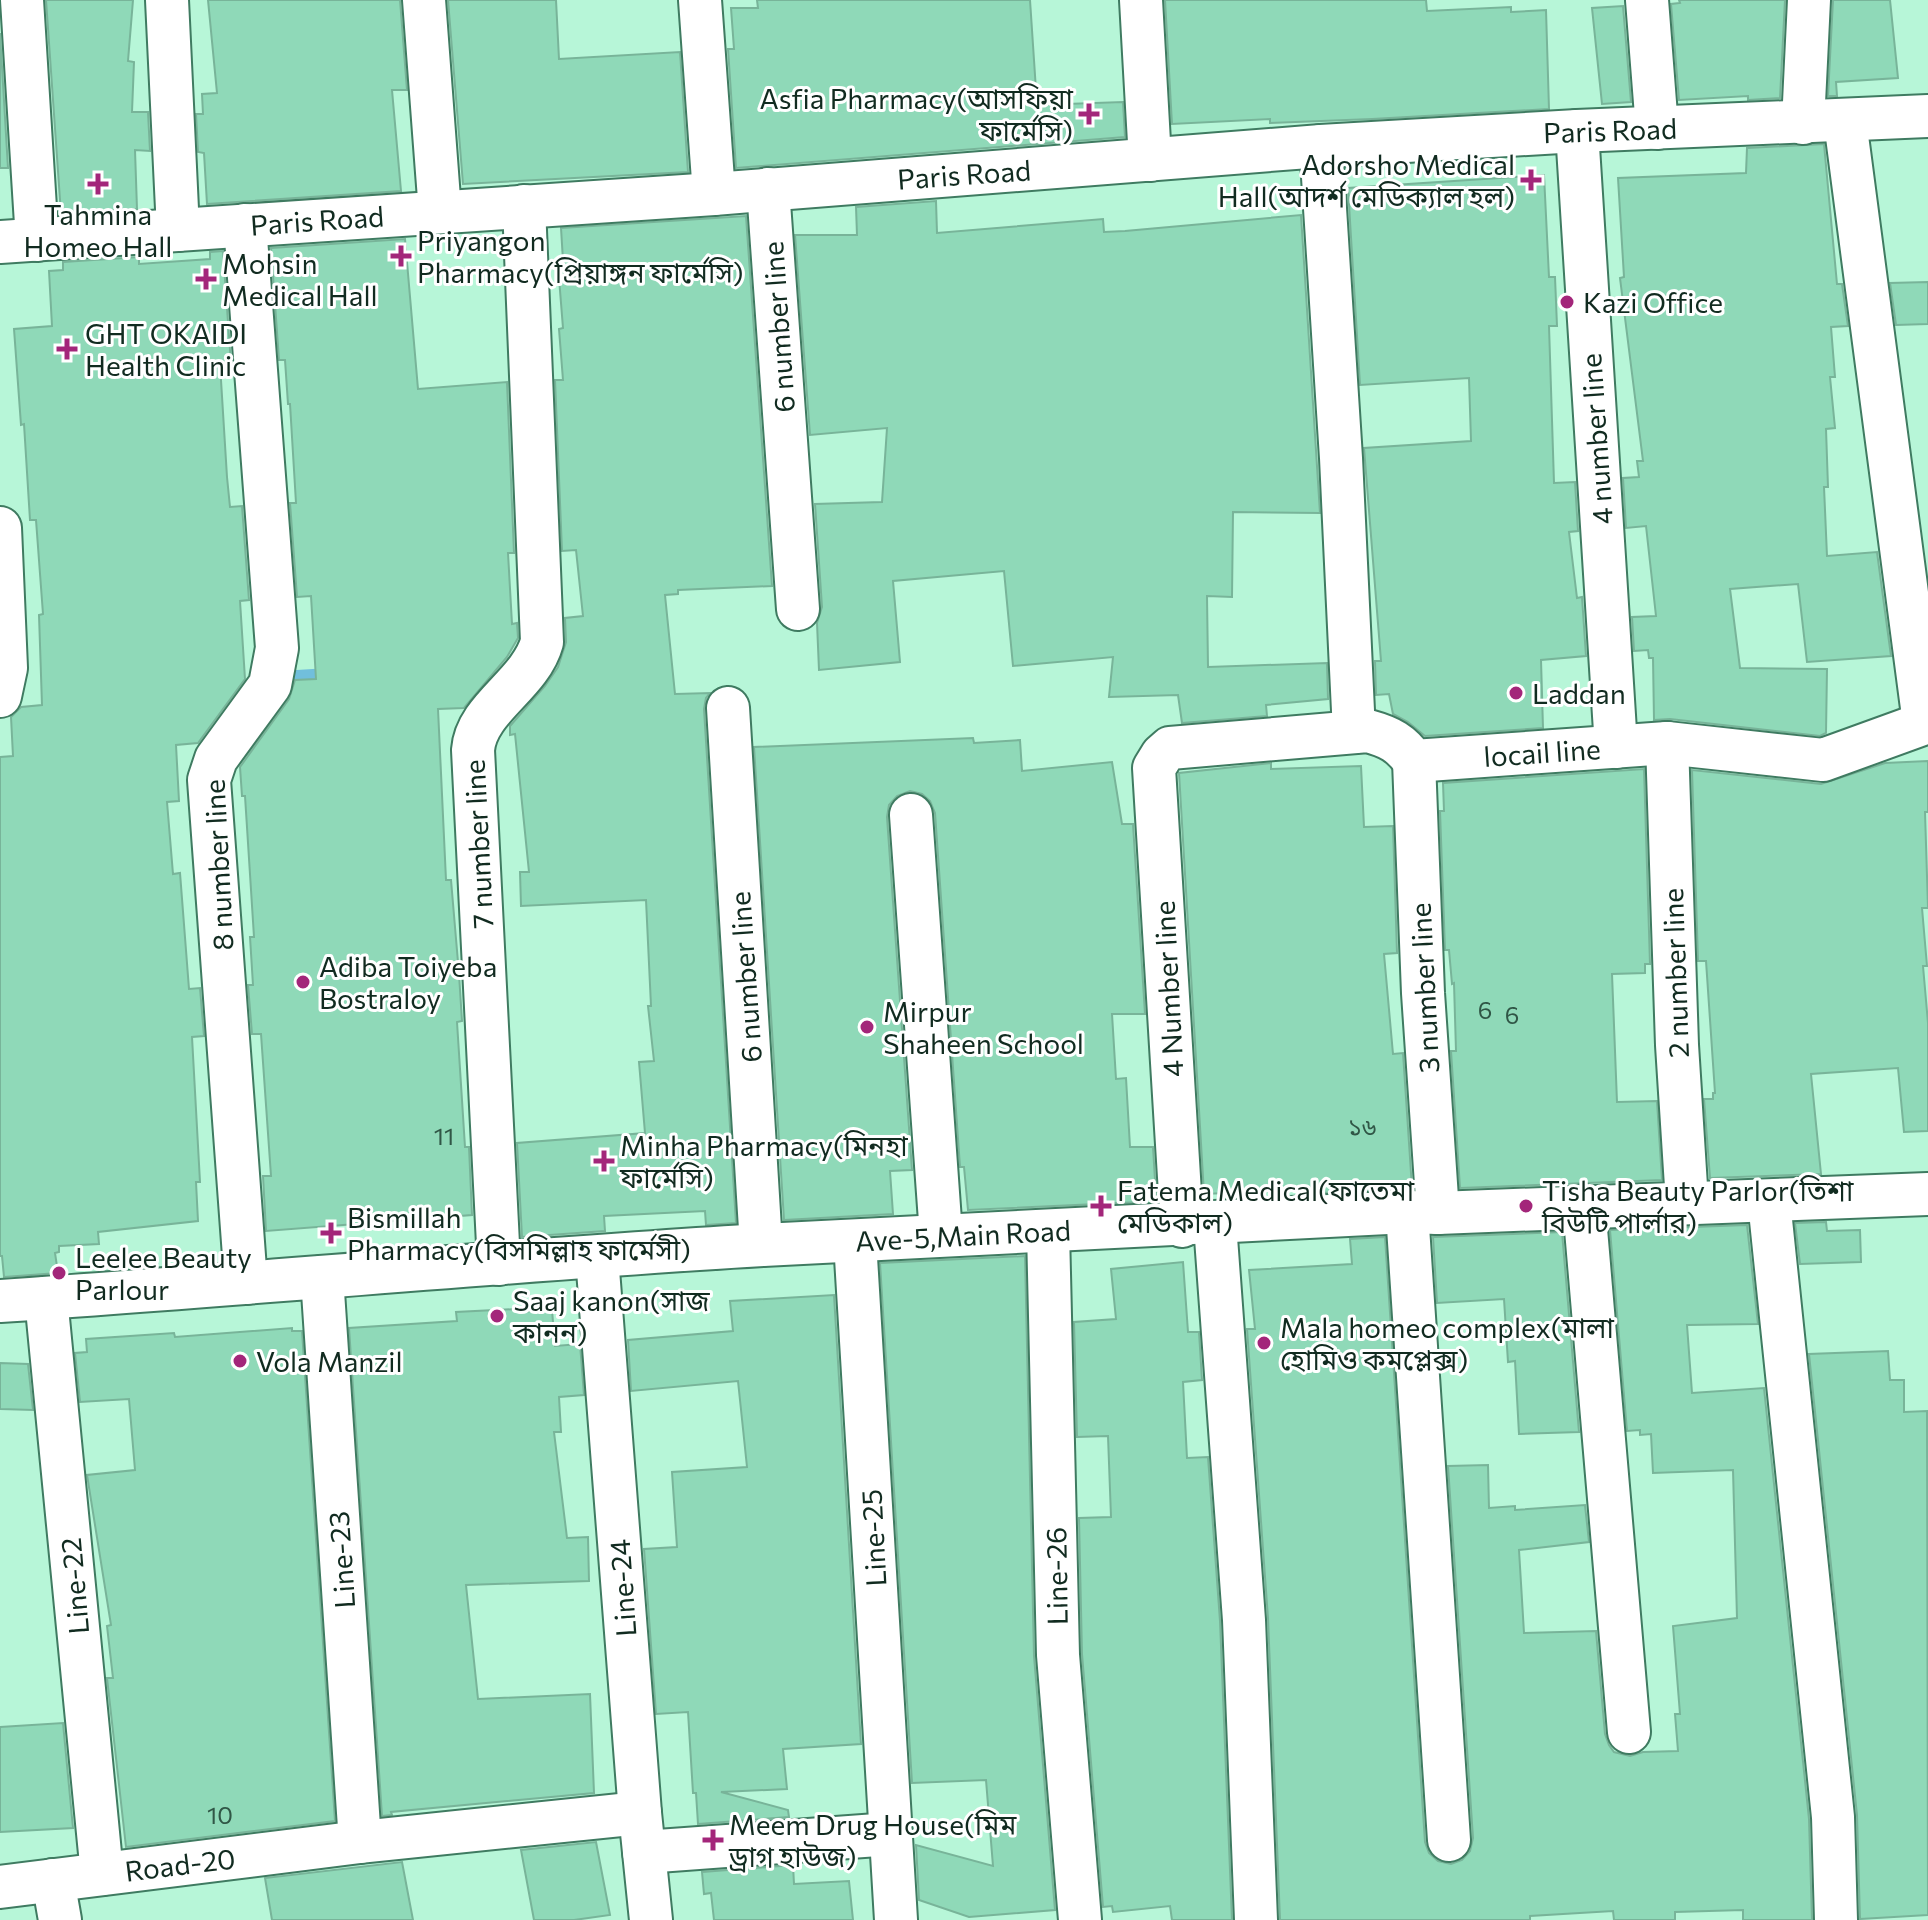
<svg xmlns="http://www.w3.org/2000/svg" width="1928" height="1920" font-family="Commissioner,'Noto Sans Bengali',sans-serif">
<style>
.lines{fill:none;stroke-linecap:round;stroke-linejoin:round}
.stream{stroke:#71bfdc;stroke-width:12}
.building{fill:#8fd9b8;stroke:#78b499;stroke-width:2}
.minor-casing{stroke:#3f7b61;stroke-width:46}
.minor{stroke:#fff;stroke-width:42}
.poi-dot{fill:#a3267a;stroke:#fff;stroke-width:3}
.labels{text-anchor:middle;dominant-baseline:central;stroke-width:6;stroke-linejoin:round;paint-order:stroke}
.number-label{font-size:24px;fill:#305646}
.poi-label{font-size:28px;fill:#112b20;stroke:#fff;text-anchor:start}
.street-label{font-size:28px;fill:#112b20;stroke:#fff}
</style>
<rect width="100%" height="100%" fill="#b7f6d8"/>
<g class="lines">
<path class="stream" d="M 281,681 L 297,676 L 329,674"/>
</g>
<g class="building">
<path d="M 46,0 L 133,0 L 128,61 L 134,62 L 132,112 L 148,112 L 150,151 L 135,150 L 137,209 L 61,214 Z"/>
<path d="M 208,0 L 400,0 L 407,90 L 392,90 L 401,191 L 207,204 L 204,153 L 198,152 L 196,114 L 203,114 L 202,94 L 217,93 Z"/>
<path d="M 448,0 L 556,0 L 559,59 L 680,52 L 688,172 L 463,184 Z"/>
<path d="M 757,0 L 1030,0 L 1037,105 L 1123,102 L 1125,137 L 736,168 L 728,49 L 734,49 L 731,8 L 758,8 Z"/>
<path d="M 1165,0 L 1426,0 L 1427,11 L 1511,7 L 1511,12 L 1546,10 L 1549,109 L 1372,119 L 1270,123 L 1270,119 L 1172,124 Z"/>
<path d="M 1679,0 L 1785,0 L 1780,98 L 1748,100 L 1748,96 L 1679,100 L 1671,4 L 1680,3 Z"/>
<path d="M 1833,0 L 1890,0 L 1898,78 L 1836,82 L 1837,96 L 1828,96 Z"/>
<path d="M 1623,6 L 1631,102 L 1602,104 L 1592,8 Z"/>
<path d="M 0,33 L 8,168 L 0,168 Z"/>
<path d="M 1824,144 L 1837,284 L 1842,284 L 1848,326 L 1831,327 L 1835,377 L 1830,377 L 1835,428 L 1826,429 L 1828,487 L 1824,487 L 1827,556 L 1877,552 L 1891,656 L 1807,662 L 1798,584 L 1730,589 L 1740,668 L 1827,669 L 1826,733 L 1820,736 L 1670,719 L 1654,720 L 1653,658 L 1649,658 L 1648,650 L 1634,651 L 1632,617 L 1656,616 L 1646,526 L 1626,528 L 1623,478 L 1639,477 L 1637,461 L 1643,461 L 1620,278 L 1624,277 L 1618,178 L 1746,173 L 1747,148 Z"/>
<path d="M 1544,175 L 1549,277 L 1555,277 L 1557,326 L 1549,326 L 1554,483 L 1575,482 L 1578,531 L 1569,532 L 1577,598 L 1582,597 L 1586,656 L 1541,660 L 1543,728 L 1425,736 L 1408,722 L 1393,714 L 1389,694 L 1376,695 L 1375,661 L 1381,661 L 1364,448 L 1471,441 L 1469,378 L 1360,385 L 1348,188 Z"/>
<path d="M 936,201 L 937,233 L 1103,219 L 1104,232 L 1125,231 L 1301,215 L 1320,513 L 1233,512 L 1232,597 L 1207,596 L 1208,667 L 1327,663 L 1328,699 L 1266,705 L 1267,716 L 1182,723 L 1178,695 L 1109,697 L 1113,657 L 1013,666 L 1004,571 L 893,581 L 900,662 L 819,670 L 817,623 L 822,607 L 815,504 L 882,502 L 887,428 L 810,435 L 795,235 L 857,235 L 856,207 Z"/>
<path d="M 746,216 L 772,586 L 678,590 L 678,594 L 665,595 L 675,694 L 710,693 L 706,698 L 704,709 L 736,1223 L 706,1225 L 705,1211 L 604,1216 L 605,1231 L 522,1237 L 517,1143 L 645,1133 L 639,1062 L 654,1061 L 648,1006 L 651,1006 L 646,900 L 521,906 L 520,872 L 529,872 L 515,734 L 510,735 L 510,726 L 545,686 L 558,667 L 566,642 L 565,618 L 583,616 L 576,550 L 562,551 L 555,380 L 563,380 L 559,329 L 563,328 L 559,278 L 564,277 L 561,228 Z"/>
<path d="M 405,239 L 418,389 L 507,382 L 514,553 L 508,553 L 512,624 L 517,623 L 518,638 L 507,657 L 464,708 L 438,709 L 446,880 L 451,880 L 459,974 L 462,1021 L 457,1022 L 465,1147 L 469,1147 L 472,1215 L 266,1231 L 263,1176 L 271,1176 L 261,1034 L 252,1034 L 248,985 L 253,985 L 250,937 L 254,937 L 245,796 L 242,796 L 240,767 L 289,699 L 295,680 L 316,679 L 311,596 L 297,597 L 290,503 L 296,503 L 290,404 L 288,404 L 285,360 L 279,360 L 271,248 Z"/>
<path d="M 223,251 L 231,364 L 220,364 L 227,477 L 230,507 L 242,506 L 249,600 L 240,601 L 245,679 L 198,743 L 176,745 L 179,801 L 167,802 L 173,874 L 180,873 L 189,989 L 200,988 L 204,1036 L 192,1037 L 200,1182 L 196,1182 L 198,1221 L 98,1232 L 99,1244 L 59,1246 L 59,1252 L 55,1253 L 58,1273 L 4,1277 L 2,1256 L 0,1256 L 0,757 L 13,756 L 11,717 L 21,707 L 42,705 L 39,615 L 43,614 L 36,520 L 30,520 L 24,424 L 21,425 L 14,329 L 52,326 L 49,271 L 63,270 L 63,262 L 139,257 L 139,264 L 210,259 L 210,252 Z"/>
<path d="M 1928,282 L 1928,324 L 1896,325 L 1890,283 Z"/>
<path d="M 973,738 L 974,743 L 1020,740 L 1022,771 L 1112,762 L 1122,824 L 1133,824 L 1145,1014 L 1112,1014 L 1116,1079 L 1126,1078 L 1130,1147 L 1153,1147 L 1156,1196 L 1139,1196 L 1140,1202 L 968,1210 L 964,1167 L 960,1167 L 935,813 L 930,801 L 922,794 L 910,791 L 897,796 L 889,805 L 887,817 L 912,1170 L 890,1171 L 893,1214 L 784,1220 L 754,747 Z"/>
<path d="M 1928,761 L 1928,812 L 1925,812 L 1928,908 L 1922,908 L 1927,966 L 1923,966 L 1928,1023 L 1928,1131 L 1904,1132 L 1898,1068 L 1811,1074 L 1821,1174 L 1710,1178 L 1704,1099 L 1713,1099 L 1713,1093 L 1715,1093 L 1706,961 L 1698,961 L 1692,770 L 1821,784 L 1885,763 Z"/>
<path d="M 1271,763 L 1271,769 L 1361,766 L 1364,827 L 1393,826 L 1397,953 L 1384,954 L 1393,1054 L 1403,1053 L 1412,1188 L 1322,1193 L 1322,1189 L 1204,1194 L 1179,773 Z"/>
<path d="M 1644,769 L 1650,964 L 1645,964 L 1645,973 L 1612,974 L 1617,1102 L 1657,1101 L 1662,1180 L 1460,1188 L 1451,1051 L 1456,1051 L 1454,983 L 1452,984 L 1449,950 L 1445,950 L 1440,811 L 1444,811 L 1443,783 Z"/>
<path d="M 1826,1222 L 1827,1231 L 1860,1230 L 1861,1262 L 1800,1264 L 1795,1223 Z"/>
<path d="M 1747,1225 L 1758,1324 L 1687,1325 L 1692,1393 L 1764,1388 L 1809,1819 L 1812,1920 L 1743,1920 L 1743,1910 L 1675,1912 L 1675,1920 L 1614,1920 L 1613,1911 L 1530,1916 L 1530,1920 L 1280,1920 L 1268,1618 L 1247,1329 L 1255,1329 L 1249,1270 L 1352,1264 L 1350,1239 L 1385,1237 L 1425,1842 L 1429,1853 L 1438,1861 L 1451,1864 L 1462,1860 L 1470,1851 L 1473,1838 L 1448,1466 L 1488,1465 L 1489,1508 L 1515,1506 L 1515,1510 L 1585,1505 L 1589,1542 L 1519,1550 L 1524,1633 L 1596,1631 L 1605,1734 L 1609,1745 L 1614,1752 L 1630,1756 L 1643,1752 L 1678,1751 L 1675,1714 L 1680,1714 L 1673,1626 L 1737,1618 L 1733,1470 L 1653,1473 L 1651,1434 L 1640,1435 L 1640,1430 L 1627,1431 L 1610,1230 Z"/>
<path d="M 1562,1232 L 1579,1432 L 1519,1434 L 1515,1361 L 1508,1362 L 1504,1299 L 1437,1303 L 1433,1237 Z"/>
<path d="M 1025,1256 L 1034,1656 L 1055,1910 L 969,1917 L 919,1900 L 916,1845 L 993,1866 L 986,1780 L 912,1783 L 880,1263 Z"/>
<path d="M 1183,1262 L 1188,1332 L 1199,1332 L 1202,1380 L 1183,1382 L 1187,1458 L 1208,1457 L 1220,1621 L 1232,1920 L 1172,1920 L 1170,1906 L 1113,1912 L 1112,1906 L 1103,1907 L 1082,1654 L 1079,1518 L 1111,1517 L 1108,1436 L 1077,1437 L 1074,1322 L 1116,1319 L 1111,1269 Z"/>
<path d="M 834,1295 L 861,1744 L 783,1749 L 787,1789 L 721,1792 L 788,1810 L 789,1817 L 698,1824 L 696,1793 L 693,1793 L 688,1712 L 656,1714 L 644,1549 L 677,1547 L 672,1472 L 747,1467 L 738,1381 L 631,1391 L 628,1340 L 733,1331 L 730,1301 Z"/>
<path d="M 517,1309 L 518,1312 L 552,1310 L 555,1346 L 580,1344 L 584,1395 L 559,1397 L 561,1432 L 554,1432 L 567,1538 L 588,1537 L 589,1581 L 466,1585 L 478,1699 L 590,1694 L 594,1793 L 391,1812 L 392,1815 L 382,1816 L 349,1328 L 457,1321 L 456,1312 Z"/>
<path d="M 292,1328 L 292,1331 L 302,1331 L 335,1821 L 126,1847 L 107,1678 L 113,1678 L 107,1626 L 111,1625 L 87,1475 L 135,1470 L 129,1399 L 80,1402 L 75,1353 L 87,1352 L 86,1339 L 174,1333 L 175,1337 Z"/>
<path d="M 1888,1351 L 1890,1380 L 1904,1380 L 1904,1412 L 1927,1411 L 1928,1915 L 1860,1919 L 1857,1815 L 1809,1354 Z"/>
<path d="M 0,1363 L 28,1364 L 33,1410 L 0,1409 Z"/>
<path d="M 63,1723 L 73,1828 L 0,1832 L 0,1727 Z"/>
<path d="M 596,1842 L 610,1915 L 574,1920 L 534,1920 L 521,1850 Z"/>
<path d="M 402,1862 L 413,1920 L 272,1920 L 265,1878 Z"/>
<path d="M 793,1865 L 794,1884 L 849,1881 L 853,1920 L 714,1920 L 711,1893 L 704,1894 L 702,1872 Z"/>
</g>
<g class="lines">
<defs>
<g id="minor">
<path d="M 22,0 L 37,240"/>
<path d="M 167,0 L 178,230"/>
<path d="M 424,0 L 440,212"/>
<path d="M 700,0 L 714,194"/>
<path d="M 1141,0 L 1150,160"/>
<path d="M 1647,0 L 1657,128"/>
<path d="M 1845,121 L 1924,723"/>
<path d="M 1803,123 L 1809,0"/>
<path d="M 1577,131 L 1616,747"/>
<path d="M 1321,146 L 1341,458 L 1354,732"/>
<path d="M 768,189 L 798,609"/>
<path d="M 245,225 L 277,648 L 270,685 L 216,759 L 209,780 L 246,1283"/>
<path d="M 0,242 L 714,194 L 1321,146 L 1577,131 L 1928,116"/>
<path d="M 0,528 L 6,668 L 0,696"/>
<path d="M 728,708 L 761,1245"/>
<path d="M 1667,743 L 1677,1045 L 1687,1202"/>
<path d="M 1414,761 L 1423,993 L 1438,1213"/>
<path d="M 911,815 L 941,1235"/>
<path d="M 1769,1201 L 1833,1817 L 1836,1920"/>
<path d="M 1584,1206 L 1629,1732"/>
<path d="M 1407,1212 L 1449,1840"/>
<path d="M 1215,1224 L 1244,1620 L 1256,1920"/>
<path d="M 1182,1226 L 1154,768 L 1162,755 L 1170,748 L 1368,731 C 1390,737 1401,743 1414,761 L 1667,743 L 1823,760 L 1928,722"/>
<path d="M 1048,1231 L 1058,1655 L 1080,1920"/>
<path d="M 855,1241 L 896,1920"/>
<path d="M 597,1257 L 640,1813 L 651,1920"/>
<path d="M 499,1264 L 473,750 C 476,708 530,685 542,642 L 524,206"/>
<path d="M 322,1277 L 360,1842"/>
<path d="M 46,1298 L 102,1874"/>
<path d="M 0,1301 C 254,1284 509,1260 763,1245 C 978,1233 1193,1225 1407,1212 L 1438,1213 L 1928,1194"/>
<path d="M 644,1852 L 891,1834"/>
<path d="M 53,1880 L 60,1920"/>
<path d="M 0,1887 L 360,1842 L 640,1813"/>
</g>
</defs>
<use href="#minor" class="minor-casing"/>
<use href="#minor" class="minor"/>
</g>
<g class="poi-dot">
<path d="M1085 102h8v8h8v8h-8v8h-8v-8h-8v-8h8z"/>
<path d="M1527 168h8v8h8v8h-8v8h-8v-8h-8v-8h8z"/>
<path d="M94 172h8v8h8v8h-8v8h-8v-8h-8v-8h8z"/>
<path d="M397 244h8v8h8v8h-8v8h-8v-8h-8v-8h8z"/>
<path d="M202 267h8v8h8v8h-8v8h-8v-8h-8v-8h8z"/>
<circle cx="1567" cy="302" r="8"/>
<path d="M63 337h8v8h8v8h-8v8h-8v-8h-8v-8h8z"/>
<circle cx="1516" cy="693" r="8"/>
<circle cx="303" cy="982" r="8"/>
<circle cx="867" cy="1027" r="8"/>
<path d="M600 1149h8v8h8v8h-8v8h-8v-8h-8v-8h8z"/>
<path d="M1097 1194h8v8h8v8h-8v8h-8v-8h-8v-8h8z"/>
<circle cx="1526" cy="1206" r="8"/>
<path d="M327 1221h8v8h8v8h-8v8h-8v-8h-8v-8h8z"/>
<circle cx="59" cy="1273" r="8"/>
<circle cx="497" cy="1316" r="8"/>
<circle cx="1264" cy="1343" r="8"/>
<circle cx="240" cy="1361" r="8"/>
<path d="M709 1828h8v8h8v8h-8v8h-8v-8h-8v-8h8z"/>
</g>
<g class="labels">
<g class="number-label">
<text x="1485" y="1009">6</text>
<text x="1512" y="1014">6</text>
<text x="1362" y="1126">১৬</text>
<text x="444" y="1135">11</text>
<text x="220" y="1814">10</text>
</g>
<g class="poi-label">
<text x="1073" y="98" text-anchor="end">Asfia Pharmacy(আসফিয়া<tspan x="1073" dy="32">ফার্মেসি)</tspan></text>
<text x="1515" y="164" text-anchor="end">Adorsho Medical<tspan x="1515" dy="32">Hall(আদর্শ মেডিক্যাল হল)</tspan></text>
<text x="98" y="214" text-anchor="middle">Tahmina<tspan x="98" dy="32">Homeo Hall</tspan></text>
<text x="417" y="240">Priyangon<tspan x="417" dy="32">Pharmacy(প্রিয়াঙ্গন ফার্মেসি)</tspan></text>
<text x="222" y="263">Mohsin<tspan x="222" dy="32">Medical Hall</tspan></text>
<text x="1583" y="302">Kazi Office</text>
<text x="85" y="333">GHT OKAIDI<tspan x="85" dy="32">Health Clinic</tspan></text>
<text x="1532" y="693">Laddan</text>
<text x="319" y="966">Adiba Toiyeba<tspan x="319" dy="32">Bostraloy</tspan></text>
<text x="883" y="1011">Mirpur<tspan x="883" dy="32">Shaheen School</tspan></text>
<text x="620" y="1145">Minha Pharmacy(মিনহা<tspan x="620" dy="32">ফার্মেসি)</tspan></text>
<text x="1117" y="1190">Fatema Medical(ফাতেমা<tspan x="1117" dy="32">মেডিকাল)</tspan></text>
<text x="1542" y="1190">Tisha Beauty Parlor(তিশা<tspan x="1542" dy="32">বিউটি পার্লার)</tspan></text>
<text x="347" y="1217">Bismillah<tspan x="347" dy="32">Pharmacy(বিসমিল্লাহ ফার্মেসী)</tspan></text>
<text x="75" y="1257">Leelee Beauty<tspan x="75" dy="32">Parlour</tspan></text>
<text x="513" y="1300">Saaj kanon(সাজ<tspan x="513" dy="32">কানন)</tspan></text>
<text x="1280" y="1327">Mala homeo complex(মালা<tspan x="1280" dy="32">হোমিও কমপ্লেক্স)</tspan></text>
<text x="256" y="1361">Vola Manzil</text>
<text x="729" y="1824">Meem Drug House(মিম<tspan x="729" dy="32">ড্রাগ হাউজ)</tspan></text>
</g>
<g class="street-label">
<text transform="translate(1610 130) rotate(-2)">Paris Road</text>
<text transform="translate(964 174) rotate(-4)">Paris Road</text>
<text transform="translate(317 220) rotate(-4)">Paris Road</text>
<text transform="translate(778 327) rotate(-94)">6 number line</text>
<text transform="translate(1596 439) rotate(-94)">4 number line</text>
<text transform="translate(1542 752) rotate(-4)">locail line</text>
<text transform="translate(478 844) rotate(-93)">7 number line</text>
<text transform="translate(218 865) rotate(-93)">8 number line</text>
<text transform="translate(1675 973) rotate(-92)">2 number line</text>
<text transform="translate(745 977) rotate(-94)">6 number line</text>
<text transform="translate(1424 988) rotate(-93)">3 number line</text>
<text transform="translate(1168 989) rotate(-93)">4 Number line</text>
<text transform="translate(963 1235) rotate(-3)">Ave-5,Main Road</text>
<text transform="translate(873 1538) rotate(-93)">Line-25</text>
<text transform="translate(341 1560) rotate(-94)">Line-23</text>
<text transform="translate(1056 1576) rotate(-91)">Line-26</text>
<text transform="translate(74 1586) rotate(-95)">Line-22</text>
<text transform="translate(622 1588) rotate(-94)">Line-24</text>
<text transform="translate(180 1864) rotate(-7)">Road-20</text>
</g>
</g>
</svg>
